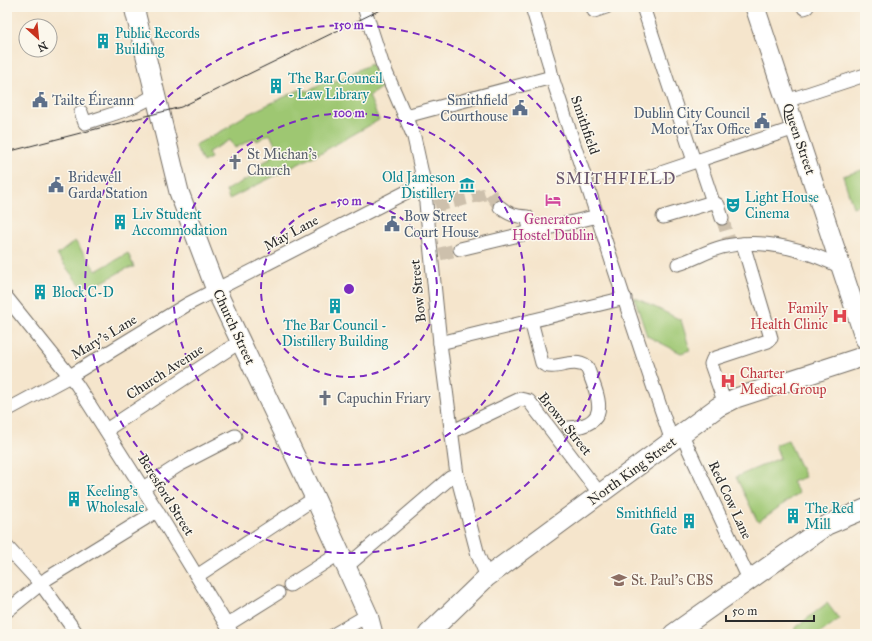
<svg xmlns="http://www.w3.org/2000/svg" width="872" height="641" font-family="'IM FELL Great Primer',serif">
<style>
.green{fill:#9ec772;stroke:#64794e}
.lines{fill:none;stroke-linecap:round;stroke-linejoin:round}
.street-tunnel{stroke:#cdc0ac;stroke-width:13;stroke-dasharray:13 6;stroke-linecap:butt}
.street-casing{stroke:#726c63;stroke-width:15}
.secondary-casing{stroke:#726c63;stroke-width:21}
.street{stroke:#fff;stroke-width:13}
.secondary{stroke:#fff;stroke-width:19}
.tram{stroke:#2b2b2b;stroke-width:1}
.ring{fill:none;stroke:#7b2cbf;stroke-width:2;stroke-dasharray:7 5}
.labels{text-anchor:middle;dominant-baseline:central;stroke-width:3;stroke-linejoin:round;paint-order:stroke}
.culture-label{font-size:14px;fill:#0d838f;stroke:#fbf7ec;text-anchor:start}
.service-label{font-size:14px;fill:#4e5e75;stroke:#fbf7ec;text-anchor:start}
.street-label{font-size:14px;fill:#2b2b2b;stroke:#fbf7ec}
.worship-label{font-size:14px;fill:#5b616d;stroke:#fbf7ec;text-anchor:start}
.hotel-label{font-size:14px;fill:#b23c85;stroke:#fbf7ec}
.health-label{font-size:14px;fill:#be3a42;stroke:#fbf7ec;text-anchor:end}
.education-label{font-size:14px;fill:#785e54;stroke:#fbf7ec;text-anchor:start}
.quarter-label{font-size:16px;letter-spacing:1px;fill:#68556b;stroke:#fbf7ec}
.centre{fill:#7b2cbf;stroke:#fbf7ec;stroke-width:2}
.ring-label{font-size:12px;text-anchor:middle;font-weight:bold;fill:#7b2cbf;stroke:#fbf7ec;stroke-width:3;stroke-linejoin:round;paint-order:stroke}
</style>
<rect width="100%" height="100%" fill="#fbf7ec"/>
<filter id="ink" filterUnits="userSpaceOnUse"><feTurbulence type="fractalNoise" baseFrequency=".025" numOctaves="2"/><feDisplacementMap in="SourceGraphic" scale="8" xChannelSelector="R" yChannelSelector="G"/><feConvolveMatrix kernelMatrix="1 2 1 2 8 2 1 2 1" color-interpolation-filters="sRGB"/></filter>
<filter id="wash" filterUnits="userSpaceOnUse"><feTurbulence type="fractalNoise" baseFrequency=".012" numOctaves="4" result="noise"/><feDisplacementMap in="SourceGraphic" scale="16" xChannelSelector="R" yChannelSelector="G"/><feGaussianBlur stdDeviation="0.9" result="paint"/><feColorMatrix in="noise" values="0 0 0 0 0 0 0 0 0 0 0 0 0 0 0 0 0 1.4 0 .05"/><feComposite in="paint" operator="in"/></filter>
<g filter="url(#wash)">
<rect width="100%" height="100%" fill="#f5e5cc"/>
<g class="green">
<path d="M 371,64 L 382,87 L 369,96 L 379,120 L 322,152 L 229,199 L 226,190 L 261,172 L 257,165 L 270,159 L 268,153 L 277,149 L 270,134 L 257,141 L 255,138 L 235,148 L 230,140 L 208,152 L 211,158 L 203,162 L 195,145 L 231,126 L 231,124 L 248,114 L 299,90 L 309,91 L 327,81 L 331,83 Z"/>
<path d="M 862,170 L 865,170 L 865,203 L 853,207 L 843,176 Z"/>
<path d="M 75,241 L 96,271 L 128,253 L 134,267 C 115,269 98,294 78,283 L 57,255 Z"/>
<path d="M 634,297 L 681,320 L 690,350 L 681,353 L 647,336 Z"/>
<path d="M 788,440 L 805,477 L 792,482 L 799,493 L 758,522 L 736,477 L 780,458 L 775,445 Z"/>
<path d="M 827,603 L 839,619 L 819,634 L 798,634 L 794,629 Z"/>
</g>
</g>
<g filter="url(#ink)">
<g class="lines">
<g class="street-tunnel">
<path d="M 435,206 L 490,193 L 500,207"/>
<path d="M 722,218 L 729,240"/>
<path d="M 440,254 L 460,249"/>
</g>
<defs>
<g id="street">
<path d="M 364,7 L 382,63 L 414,137 L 424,183 L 440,343 L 457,475 L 478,555 L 487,577"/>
<path d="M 532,7 L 549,63 L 552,77 C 592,198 630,321 672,441"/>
<path d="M 643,7 L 694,161"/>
<path d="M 804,8 L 807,7"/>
<path d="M 594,11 L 606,7"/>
<path d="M 786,101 L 865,75"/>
<path d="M 81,112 L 85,123 C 109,115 135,109 156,94"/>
<path d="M 406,116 L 552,77"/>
<path d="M 699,160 L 713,202"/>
<path d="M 649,177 L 795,128"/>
<path d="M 500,207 C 509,215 515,216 527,217 L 531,232"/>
<path d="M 663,217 L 713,202 L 718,205 L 722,218"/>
<path d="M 460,249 L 598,216"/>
<path d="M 678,264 C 693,260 706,251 722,247 C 763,237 804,249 841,267"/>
<path d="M 7,298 L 77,385 L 157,511 L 232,634"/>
<path d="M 531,321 L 542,363 C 555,373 571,356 587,367 C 598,397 613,424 569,428"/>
<path d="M 440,343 L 625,298"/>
<path d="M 725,404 L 711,364 L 713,359 L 768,341 L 771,338 L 743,244"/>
<path d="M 7,410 L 70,376 L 188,304 L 424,183"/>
<path d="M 106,430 L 241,341"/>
<path d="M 451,432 L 520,399 L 529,401 L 600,494"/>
<path d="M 682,435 L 749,579"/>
<path d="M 143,488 L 179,465 L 235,436"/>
<path d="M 7,547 L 41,584 L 77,634"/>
<path d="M 346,567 L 450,478 L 457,475"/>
<path d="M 197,576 L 315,498"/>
<path d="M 290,585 L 340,553"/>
<path d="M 7,611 L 48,578 L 157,511"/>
<path d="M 227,625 L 278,593"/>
<path d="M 335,634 L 368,615"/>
</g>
<g id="secondary">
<path d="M 134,7 L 179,192 L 216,290 L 315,498 L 368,615 L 373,634"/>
<path d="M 755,7 L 865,339"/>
<path d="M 428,634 L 487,577 L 718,407 L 736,398 L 865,356"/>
<path d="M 673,634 L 827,525 L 865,509"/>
</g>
</defs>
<use href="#street" class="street-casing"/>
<use href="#secondary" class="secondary-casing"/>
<use href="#street" class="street"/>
<use href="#secondary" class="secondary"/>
<path class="tram" d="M 7,152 L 181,107 L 386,7"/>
</g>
</g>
<g class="ring">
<circle cx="349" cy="289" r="88"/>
<circle cx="349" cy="289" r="176"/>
<circle cx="349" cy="289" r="264"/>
</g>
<defs>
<symbol id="building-bare" viewBox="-9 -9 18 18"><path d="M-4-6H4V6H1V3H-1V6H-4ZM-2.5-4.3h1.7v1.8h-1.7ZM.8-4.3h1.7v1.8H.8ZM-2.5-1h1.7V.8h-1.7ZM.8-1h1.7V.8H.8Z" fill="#0f9aa8" stroke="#fbf7ec" stroke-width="2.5" paint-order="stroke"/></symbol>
<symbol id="civic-bare" viewBox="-9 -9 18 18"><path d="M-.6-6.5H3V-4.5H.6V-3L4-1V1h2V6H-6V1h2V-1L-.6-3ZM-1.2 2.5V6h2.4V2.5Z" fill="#5c6f8a" stroke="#fbf7ec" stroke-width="2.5" paint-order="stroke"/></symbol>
<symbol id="church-bare" viewBox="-9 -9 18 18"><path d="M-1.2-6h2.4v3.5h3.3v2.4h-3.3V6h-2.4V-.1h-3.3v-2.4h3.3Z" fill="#6b7280" stroke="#fbf7ec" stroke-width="2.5" paint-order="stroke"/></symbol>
<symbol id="museum-bare" viewBox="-9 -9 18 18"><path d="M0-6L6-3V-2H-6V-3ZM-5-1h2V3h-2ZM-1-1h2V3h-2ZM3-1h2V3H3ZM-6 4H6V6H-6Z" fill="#0f9aa8" stroke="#fbf7ec" stroke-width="2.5" paint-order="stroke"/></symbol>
<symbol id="hotel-bare" viewBox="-9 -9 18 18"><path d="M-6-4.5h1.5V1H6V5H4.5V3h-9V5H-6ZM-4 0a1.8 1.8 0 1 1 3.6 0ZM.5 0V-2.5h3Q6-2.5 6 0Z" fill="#d1479c" stroke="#fbf7ec" stroke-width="2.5" paint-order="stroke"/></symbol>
<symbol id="theatre-bare" viewBox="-9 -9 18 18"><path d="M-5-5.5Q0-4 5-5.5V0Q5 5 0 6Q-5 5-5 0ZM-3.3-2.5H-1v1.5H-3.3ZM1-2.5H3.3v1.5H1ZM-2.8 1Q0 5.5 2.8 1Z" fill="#0f9aa8" stroke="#fbf7ec" stroke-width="2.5" paint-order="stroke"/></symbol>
<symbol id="hospital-bare" viewBox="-9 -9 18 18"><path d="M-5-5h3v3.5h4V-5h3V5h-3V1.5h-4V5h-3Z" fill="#e0444e" stroke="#fbf7ec" stroke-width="2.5" paint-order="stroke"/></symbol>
<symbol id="school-bare" viewBox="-9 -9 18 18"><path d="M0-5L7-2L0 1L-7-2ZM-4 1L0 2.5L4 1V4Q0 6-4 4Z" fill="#8d6e63" stroke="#fbf7ec" stroke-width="2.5" paint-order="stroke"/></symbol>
</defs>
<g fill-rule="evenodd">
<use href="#building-bare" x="92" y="30" width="22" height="22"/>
<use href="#building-bare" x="265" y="75" width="22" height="22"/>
<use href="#civic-bare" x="29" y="89" width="22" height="22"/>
<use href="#civic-bare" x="509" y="97" width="22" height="22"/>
<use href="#civic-bare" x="751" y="110" width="22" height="22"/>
<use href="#church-bare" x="224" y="151" width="22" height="22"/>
<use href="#civic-bare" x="45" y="174" width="22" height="22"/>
<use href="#museum-bare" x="456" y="174" width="22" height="22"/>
<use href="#hotel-bare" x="542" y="189" width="22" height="22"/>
<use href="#theatre-bare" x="722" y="194" width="22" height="22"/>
<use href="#building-bare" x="109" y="211" width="22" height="22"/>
<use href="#civic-bare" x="381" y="213" width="22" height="22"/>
<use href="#building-bare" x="29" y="281" width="22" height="22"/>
<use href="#building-bare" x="324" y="295" width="22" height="22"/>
<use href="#hospital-bare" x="829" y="305" width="22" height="22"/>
<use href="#hospital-bare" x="717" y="370" width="22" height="22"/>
<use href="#church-bare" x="314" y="387" width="22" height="22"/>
<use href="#building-bare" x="63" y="488" width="22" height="22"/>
<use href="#building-bare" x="782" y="505" width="22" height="22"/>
<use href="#building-bare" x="678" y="510" width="22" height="22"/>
<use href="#school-bare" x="608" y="569" width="22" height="22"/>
</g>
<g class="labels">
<g class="culture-label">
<text x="115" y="33">Public Records<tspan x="115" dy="16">Building</tspan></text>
<text x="288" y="78">The Bar Council<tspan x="288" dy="16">- Law Library</tspan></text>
<text x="455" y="177" text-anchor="end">Old Jameson<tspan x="455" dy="16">Distillery</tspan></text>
<text x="745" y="197">Light House<tspan x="745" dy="16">Cinema</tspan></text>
<text x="132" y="214">Liv Student<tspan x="132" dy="16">Accommodation</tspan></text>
<text x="52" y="292">Block C-D</text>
<text x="335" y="325" text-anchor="middle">The Bar Council -<tspan x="335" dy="16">Distillery Building</tspan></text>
<text x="86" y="491">Keeling's<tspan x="86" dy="16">Wholesale</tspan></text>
<text x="805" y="508">The Red<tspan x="805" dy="16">Mill</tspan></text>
<text x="677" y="513" text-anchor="end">Smithfield<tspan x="677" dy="16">Gate</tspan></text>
</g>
<g class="service-label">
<text x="52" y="100">Tailte Éireann</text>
<text x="508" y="100" text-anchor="end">Smithfield<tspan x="508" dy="16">Courthouse</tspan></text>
<text x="750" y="113" text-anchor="end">Dublin City Council<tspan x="750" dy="16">Motor Tax Office</tspan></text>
<text x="68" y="177">Bridewell<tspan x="68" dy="16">Garda Station</tspan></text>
<text x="404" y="216">Bow Street<tspan x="404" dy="16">Court House</tspan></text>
</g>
<g class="street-label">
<text transform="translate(585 125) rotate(71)">Smithfield</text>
<text transform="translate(799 139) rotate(71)">Queen Street</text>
<text transform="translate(291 233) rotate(-28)">May Lane</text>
<text transform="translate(418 291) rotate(-96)">Bow Street</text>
<text transform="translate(234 327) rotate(65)">Church Street</text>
<text transform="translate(104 337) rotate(-31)">Mary's Lane</text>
<text transform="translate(165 372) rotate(-33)">Church Avenue</text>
<text transform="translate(565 424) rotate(51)">Brown Street</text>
<text transform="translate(632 471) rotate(-36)">North King Street</text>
<text transform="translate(166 495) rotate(58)">Beresford Street</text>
<text transform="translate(730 500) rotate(65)">Red Cow Lane</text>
</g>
<g class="worship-label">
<text x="247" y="154">St Michan's<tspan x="247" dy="16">Church</tspan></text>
<text x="337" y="398">Capuchin Friary</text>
</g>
<g class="hotel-label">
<text x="553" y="219">Generator<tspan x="553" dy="16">Hostel Dublin</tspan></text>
</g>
<g class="health-label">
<text x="828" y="308">Family<tspan x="828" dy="16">Health Clinic</tspan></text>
<text x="740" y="373" text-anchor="start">Charter<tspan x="740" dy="16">Medical Group</tspan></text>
</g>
<g class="education-label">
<text x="631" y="580">St. Paul's CBS</text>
</g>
<g class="quarter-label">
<text x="616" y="178">SMITHFIELD</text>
</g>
</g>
<circle cx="349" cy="289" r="6" class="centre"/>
<g class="ring-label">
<text x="349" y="29">150 m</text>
<text x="349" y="117">100 m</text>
<text x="349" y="205">50 m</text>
</g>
<rect width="872" height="641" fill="none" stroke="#fbf7ec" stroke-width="24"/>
<g transform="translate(38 38) rotate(153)"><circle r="19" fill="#fbf7ec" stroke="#a8a59f"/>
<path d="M0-3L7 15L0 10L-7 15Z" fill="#c8321e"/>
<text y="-6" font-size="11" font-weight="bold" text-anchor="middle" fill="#2b2b2b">N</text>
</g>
<path d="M726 615v6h88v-6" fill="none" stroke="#2b2b2b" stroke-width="2"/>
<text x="732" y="615" font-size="12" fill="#2b2b2b" stroke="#fbf7ec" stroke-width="3" paint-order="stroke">50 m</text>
</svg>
